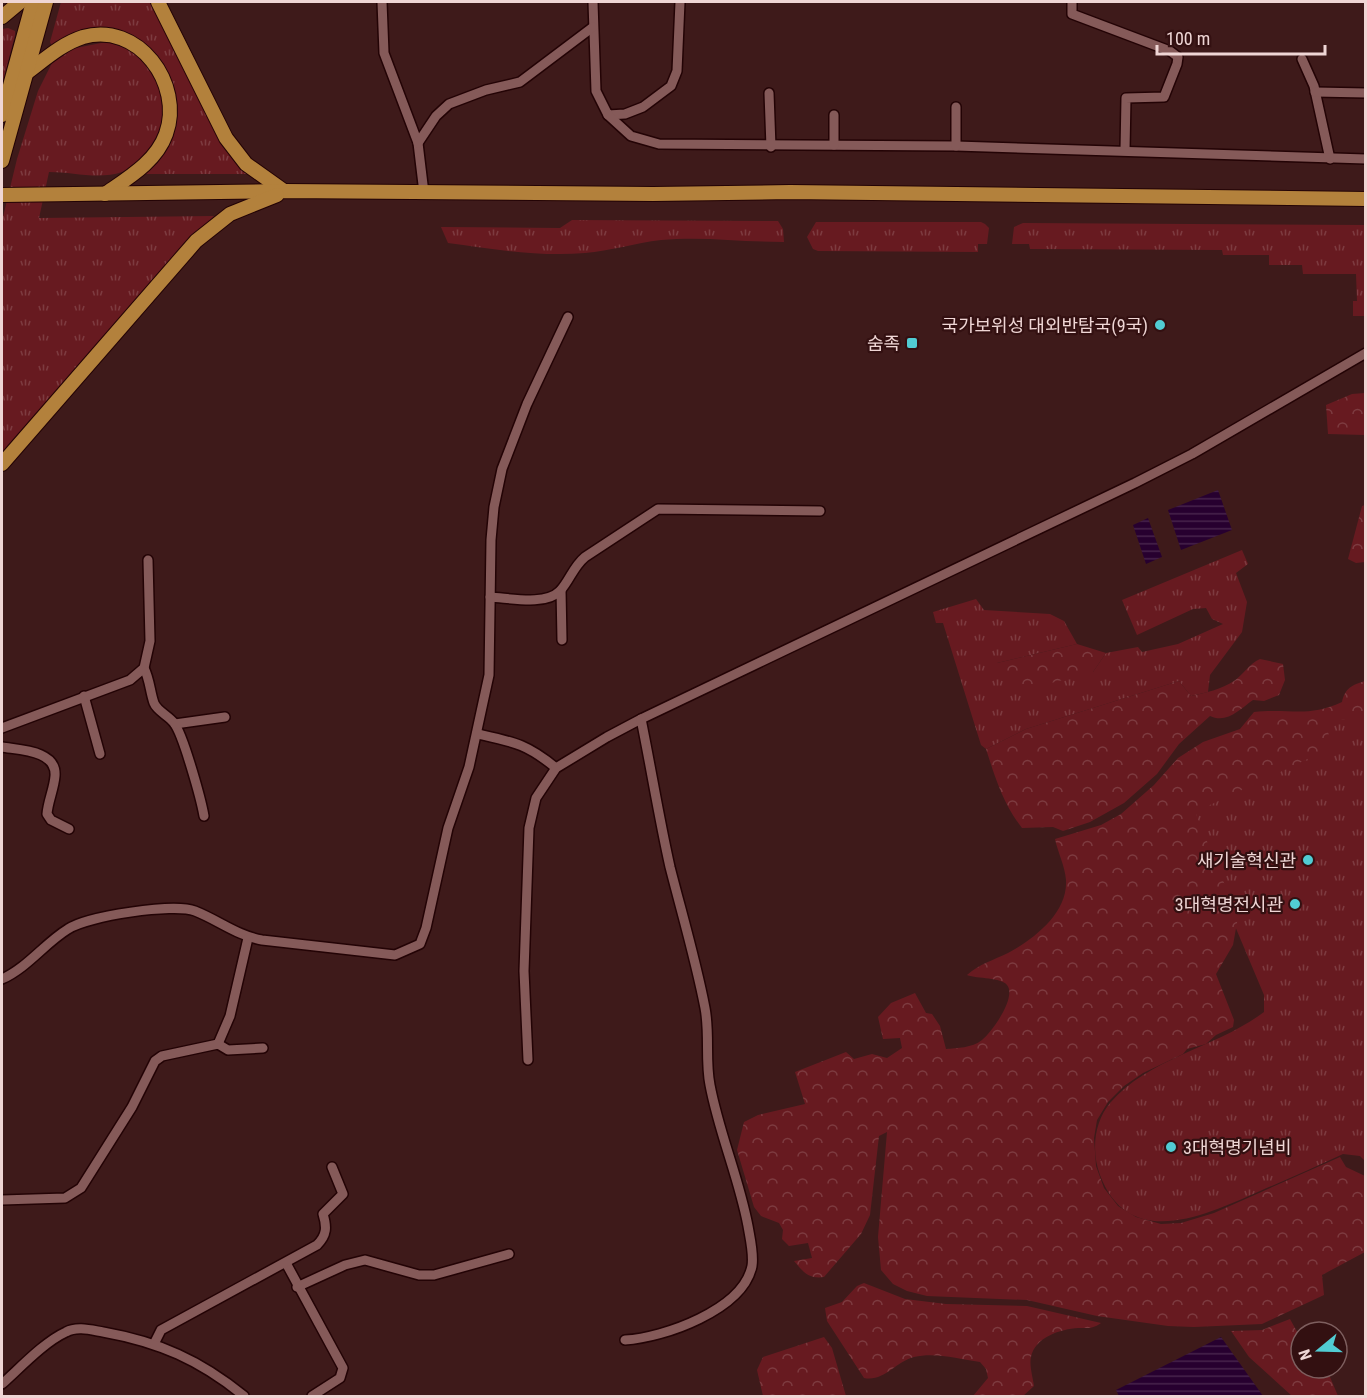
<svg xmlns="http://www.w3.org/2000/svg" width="1367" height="1398" font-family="'Roboto Condensed','Noto Sans KR',sans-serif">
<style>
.grass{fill:url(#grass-tufts)}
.forest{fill:url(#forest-crowns)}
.water{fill:url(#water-rules)}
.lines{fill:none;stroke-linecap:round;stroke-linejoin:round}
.minor-casing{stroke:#230305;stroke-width:12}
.primary-casing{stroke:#230305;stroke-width:16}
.minor{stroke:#855a59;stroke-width:9}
.primary{stroke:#b3813c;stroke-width:14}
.poi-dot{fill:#51ccd3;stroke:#331011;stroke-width:2}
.labels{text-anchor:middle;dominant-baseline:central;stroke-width:4.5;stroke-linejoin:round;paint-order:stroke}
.poi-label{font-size:18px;fill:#efd6d5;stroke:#331011;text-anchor:end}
</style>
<defs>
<pattern id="grass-tufts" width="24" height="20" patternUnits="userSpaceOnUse" patternTransform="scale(1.5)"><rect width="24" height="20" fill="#671a20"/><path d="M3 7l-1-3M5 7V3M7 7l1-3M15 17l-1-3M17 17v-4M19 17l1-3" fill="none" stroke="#7d3b40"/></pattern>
<pattern id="forest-crowns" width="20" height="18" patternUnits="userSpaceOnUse" patternTransform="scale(1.5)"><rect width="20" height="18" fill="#671a20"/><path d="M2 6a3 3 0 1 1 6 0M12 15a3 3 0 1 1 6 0" fill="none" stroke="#7d3b40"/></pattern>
<pattern id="water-rules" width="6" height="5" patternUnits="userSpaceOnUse" patternTransform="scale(1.5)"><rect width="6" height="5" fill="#27002f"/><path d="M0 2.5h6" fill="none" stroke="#47244c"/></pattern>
</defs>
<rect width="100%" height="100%" fill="#3e1a1a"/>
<g class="grass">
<path d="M 61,2 L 153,2 L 251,174 L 143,174 L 169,144 L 176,119 L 175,90 L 164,64 L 152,50 L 132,37 L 52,46 L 50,42 Z"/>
<path d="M 8,28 L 15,31 L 15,35 L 2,85 L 2,29 Z"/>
<path d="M 106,42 C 123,46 146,56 155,73 C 174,110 163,156 122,172 C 99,180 73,172 49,172 L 39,218 L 214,216 L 2,457 L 2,221 L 17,159 L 38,91 L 52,63 L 71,49 Z"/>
<path d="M 572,220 L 778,221 L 783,229 L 784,242 C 742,242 703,236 661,240 C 635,243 610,251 585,253 C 540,257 492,249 448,243 L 441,227 L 560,228 Z"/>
<path d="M 816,222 L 981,222 L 985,224 L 989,228 L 987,244 L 978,244 L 978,252 L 818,251 L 813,249 L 807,237 Z"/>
<path d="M 1023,223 L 1365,225 L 1365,316 L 1353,316 L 1353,301 L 1357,301 L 1356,274 L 1303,274 L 1302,265 L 1269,265 L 1269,255 L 1223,255 L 1222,250 L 1030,249 L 1029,244 L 1012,244 L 1014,227 Z"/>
<path d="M 1242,550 L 1248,564 L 1236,573 L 1247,602 L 1242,632 L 1210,675 L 1208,692 L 1191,696 L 1179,681 L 1026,729 L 986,749 L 981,745 L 943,623 L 936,623 L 933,612 L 976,599 L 984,610 L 1050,614 L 1064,621 L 1077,644 L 997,663 L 1093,672 L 1106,653 L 1138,647 L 1142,652 L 1178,644 L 1223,624 L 1212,619 L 1206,608 L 1193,609 L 1137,635 L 1122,600 Z"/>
<path d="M 1365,705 L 1365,1161 L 1360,1156 L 1343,1154 C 1315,1167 1288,1179 1260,1191 C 1206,1215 1129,1252 1100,1175 C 1091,1151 1094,1121 1111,1102 C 1149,1058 1218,1047 1264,1012 L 1264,995 L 1187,812 L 1317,727 Z"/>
</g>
<g class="forest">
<path d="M 1365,393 L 1365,435 L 1328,434 L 1326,405 L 1352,394 Z"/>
<path d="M 1365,505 L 1365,562 L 1356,563 L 1348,559 L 1362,506 Z"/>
<path d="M 1077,644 L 1106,653 L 1093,672 L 1017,692 L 997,663 Z"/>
<path d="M 1260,659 L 1283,664 L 1285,680 L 1279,695 L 1264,701 L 1253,700 C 1240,709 1227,724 1210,716 L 1179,744 L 1157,774 L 1124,803 L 1090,822 L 1063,831 L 1053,827 L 1022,828 C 1003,804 995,777 986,749 L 1026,729 L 1179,681 L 1191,696 C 1205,693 1222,689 1234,681 C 1244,674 1249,664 1260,659 Z"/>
<path d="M 1365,681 L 1365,721 L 1340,719 L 1327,725 L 1331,748 L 1195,812 L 1238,917 L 1233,945 L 1216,974 L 1234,1020 L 1233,1027 L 1216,1035 L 1206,1044 L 1187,1049 L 1183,1054 L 1143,1073 L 1124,1086 L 1108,1102 L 1097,1120 L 1094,1138 L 1096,1166 L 1104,1188 L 1118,1206 L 1136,1217 L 1161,1224 L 1181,1223 L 1214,1213 L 1340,1157 L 1346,1167 L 1365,1176 L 1365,1252 L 1322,1275 L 1324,1295 L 1262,1324 L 1194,1327 L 1168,1326 L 1097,1316 L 1027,1300 L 927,1296 L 907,1291 L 893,1284 L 881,1270 L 878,1237 L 887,1132 L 879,1136 L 870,1215 L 861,1234 L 824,1277 C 809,1279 804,1273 794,1261 L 812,1258 L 808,1243 L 789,1246 L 782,1239 L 783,1230 L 779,1223 L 761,1216 L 754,1207 L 737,1150 L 744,1122 L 758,1115 L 805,1104 L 795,1072 L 846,1052 L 854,1059 L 872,1054 L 887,1058 L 902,1048 L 900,1038 L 883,1039 L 878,1017 L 891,1003 L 915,993 L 926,1013 L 932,1014 L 940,1026 L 946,1049 C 957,1048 972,1048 982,1040 C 992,1032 1017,997 1007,985 C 1001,977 978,979 967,975 C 979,964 994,960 1008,953 C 1034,939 1068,913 1066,880 C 1065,866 1058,853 1055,839 L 1101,825 L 1121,814 L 1154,785 L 1178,758 L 1203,742 L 1240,729 L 1254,712 C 1290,708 1308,718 1342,702 C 1345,688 1352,685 1365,681 Z"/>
<path d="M 864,1283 L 905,1299 L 946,1304 L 1027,1306 L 1101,1323 C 1093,1329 1087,1328 1078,1328 C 1061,1329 1035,1337 1031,1357 C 1029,1365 1033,1378 1034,1386 L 1023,1396 L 973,1396 L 988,1378 L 986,1369 L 980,1362 C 959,1359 935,1352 914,1357 C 895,1362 884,1382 864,1378 L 827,1321 L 825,1308 L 842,1302 L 857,1286 Z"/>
<path d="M 1290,1319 L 1301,1339 L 1301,1368 L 1327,1370 L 1338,1396 L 1292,1396 L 1249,1357 L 1231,1331 L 1262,1330 Z"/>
<path d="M 824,1337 L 832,1348 L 846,1396 L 763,1396 L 757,1370 L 763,1357 Z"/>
</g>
<g class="water">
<path d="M 1218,490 L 1232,530 L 1181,550 L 1168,510 Z"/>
<path d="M 1148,518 L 1162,557 L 1146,564 L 1133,525 Z"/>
<path d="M 1221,1337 L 1263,1396 L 1119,1396 L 1116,1390 Z"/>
</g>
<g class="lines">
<defs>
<g id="minor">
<path d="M 382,2 L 384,53 L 418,143 L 424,193"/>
<path d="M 593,2 L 596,91 L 608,115 L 625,114 L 643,107 L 671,86 L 677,71 L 680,2"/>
<path d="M 1072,2 L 1072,14 L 1170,51 L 1178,57 L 1177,64 L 1164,97 L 1126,98 L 1125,150"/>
<path d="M 1302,59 L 1314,86 L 1330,159"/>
<path d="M 1315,92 L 1366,93"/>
<path d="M 769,93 L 771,147"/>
<path d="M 608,115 L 631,136 L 659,144 L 956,146 L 1366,159"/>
<path d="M 418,143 L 436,116 L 449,104 L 486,90 L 520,82 L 593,27"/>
<path d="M 834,145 L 834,115"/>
<path d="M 956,146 L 956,107"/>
<path d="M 561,590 L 562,640"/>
<path d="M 490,597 C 510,598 545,606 560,591 C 570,580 573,567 585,557 L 658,509 L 820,511"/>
<path d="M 144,668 C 150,680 150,692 154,703 C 157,711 169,716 174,723 C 183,734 201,799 204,816"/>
<path d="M 84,696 L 100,754"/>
<path d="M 175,724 L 225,717"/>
<path d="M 2,728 L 130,680 L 144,668 L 150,641 L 148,560"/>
<path d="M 478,734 C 514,742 527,744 556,768"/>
<path d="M 2,747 C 19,750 57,750 55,776 C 54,789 48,801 47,814 L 51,820 L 69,829"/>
<path d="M 2,979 C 27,968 45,943 68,929 C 87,916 174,903 195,911 C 218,920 238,936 262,940 L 395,955 L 420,944 L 426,928 L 448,828 L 469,767 L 489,675 L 491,540 L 494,507 L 502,469 L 527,404 L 568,317"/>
<path d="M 218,1044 L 230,1016 L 248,938"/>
<path d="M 528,1060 L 524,971 L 529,828 L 536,798 L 556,768 L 607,737 L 641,719 L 1135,483 L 1192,454 L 1366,353"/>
<path d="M 2,1200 L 65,1198 L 81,1188 L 132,1107 L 155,1061 L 162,1056 L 218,1044 L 228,1050 L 263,1048"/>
<path d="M 286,1263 L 343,1368 L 340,1378 L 312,1396"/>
<path d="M 297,1287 L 345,1265 L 365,1260 L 419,1275 L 434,1275 L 509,1254"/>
<path d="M 625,1340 C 663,1338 743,1310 752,1266 C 754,1254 750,1238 748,1226 C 739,1178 719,1133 710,1085 C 705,1060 710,1034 705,1008 C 696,961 682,914 670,867 C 659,818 651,768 641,719"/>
<path d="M 154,1344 L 161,1330 L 317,1245 C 327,1235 327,1227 323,1214 L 343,1194 L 332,1167"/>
<path d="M 2,1384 C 20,1368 44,1342 66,1332 C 77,1326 91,1330 103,1332 C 159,1342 200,1360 244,1396"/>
</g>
<g id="primary">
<path d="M 158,2 L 226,138 L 246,164 L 284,191"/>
<path d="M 2,17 L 20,2"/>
<path d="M 25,74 C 43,61 61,44 83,37 C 138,21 184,84 166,134 C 156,162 128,178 105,194"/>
<path d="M 2,115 L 33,2"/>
<path d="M 2,161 L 46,2"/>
<path d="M 2,195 L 284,191 L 653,194 L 790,192 L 1366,199"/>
<path d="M 2,464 L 196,241 L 230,214 L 277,195"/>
</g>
</defs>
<use href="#minor" class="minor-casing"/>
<use href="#primary" class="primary-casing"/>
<use href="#minor" class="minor"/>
<use href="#primary" class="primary"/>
</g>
<g class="poi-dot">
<circle cx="1160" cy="325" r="6"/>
<rect x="906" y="337" width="12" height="12" rx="3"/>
<circle cx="1308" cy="860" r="6"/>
<circle cx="1295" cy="904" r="6"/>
<circle cx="1171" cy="1147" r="6"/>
</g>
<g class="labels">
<g class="poi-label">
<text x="1148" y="325">국가보위성 대외반탐국(9국)</text>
<text x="900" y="343">숨족</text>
<text x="1296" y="860">새기술혁신관</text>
<text x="1283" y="904">3대혁명전시관</text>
<text x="1183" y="1147" text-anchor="start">3대혁명기념비</text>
</g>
</g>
<rect width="1367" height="1398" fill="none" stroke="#efd6d5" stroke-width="6"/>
<g transform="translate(1319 1350) rotate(251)"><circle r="28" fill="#331011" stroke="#7e5f5f" stroke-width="1.5"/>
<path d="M0-4.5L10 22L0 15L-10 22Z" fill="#51ccd3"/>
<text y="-9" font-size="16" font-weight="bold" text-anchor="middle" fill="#efd6d5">N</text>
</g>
<path d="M1157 45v9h168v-9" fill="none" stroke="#efd6d5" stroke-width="3"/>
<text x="1166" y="45" font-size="18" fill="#efd6d5" stroke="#331011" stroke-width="4.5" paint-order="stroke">100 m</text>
</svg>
